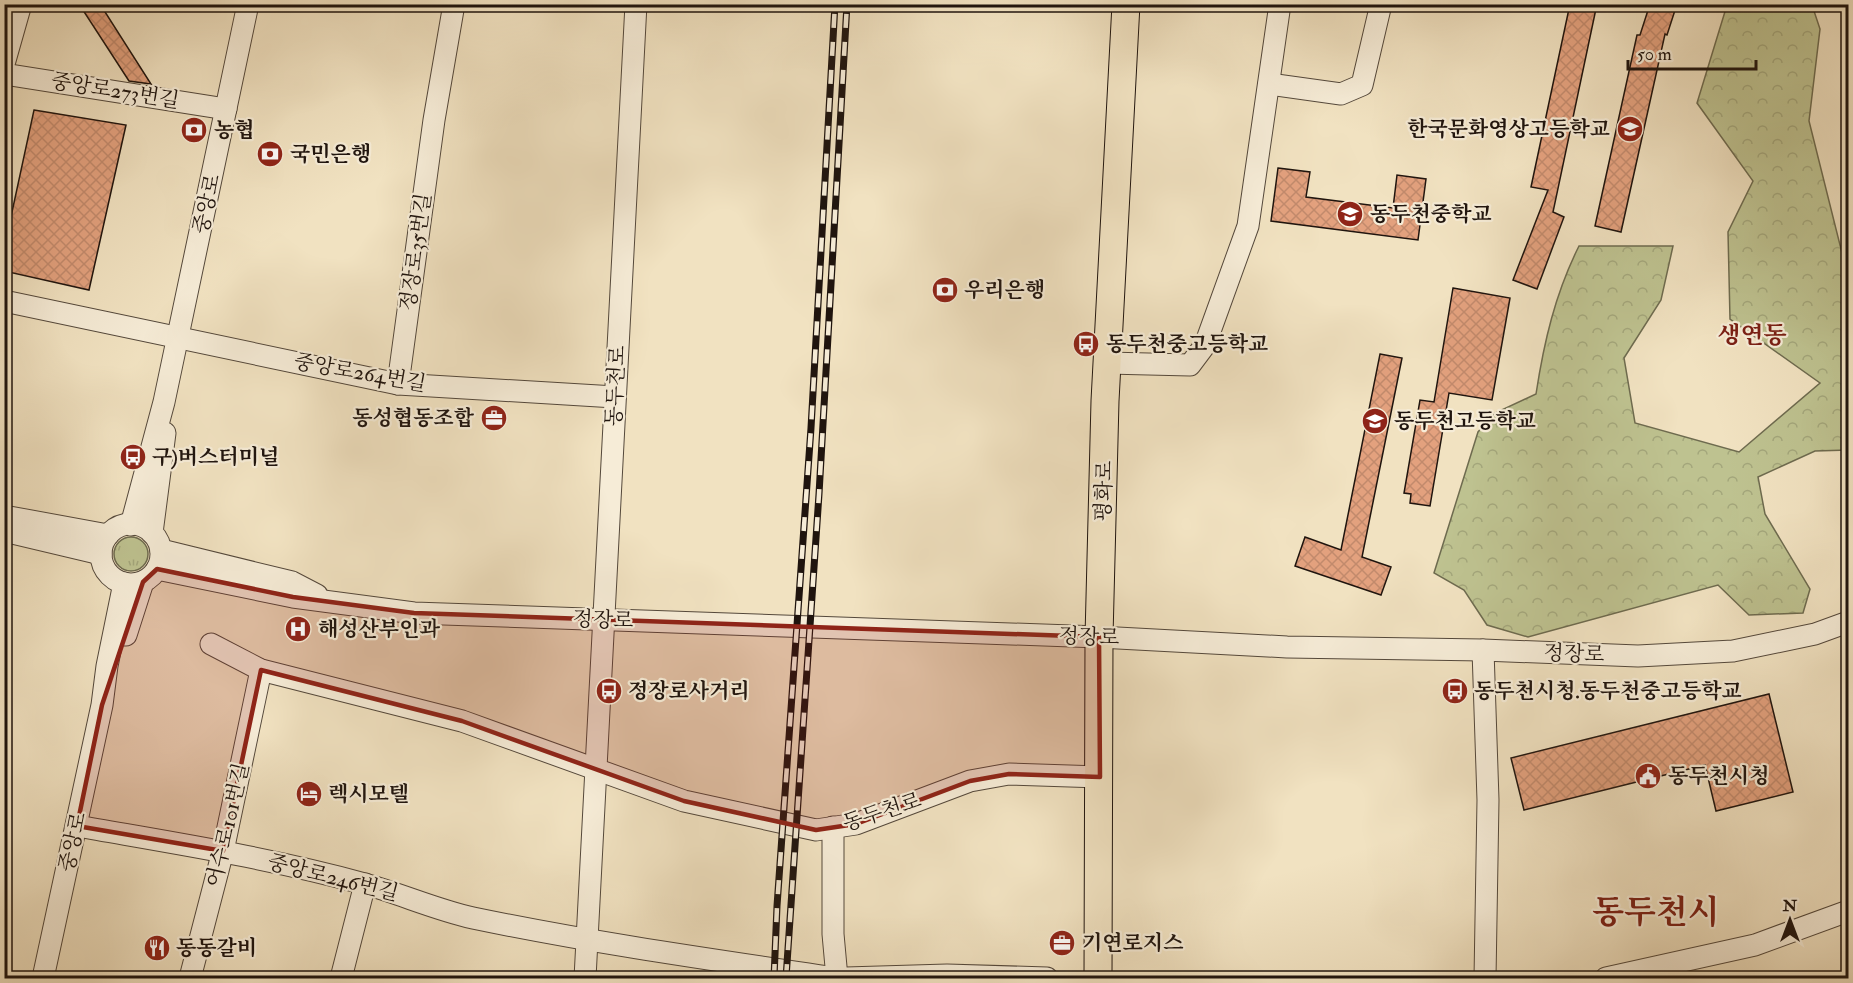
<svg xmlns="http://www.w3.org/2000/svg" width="1853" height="983" font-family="'IM FELL Double Pica','Noto Serif KR',serif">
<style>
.grass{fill:url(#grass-tufts);stroke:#6e6b4f;stroke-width:1.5}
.forest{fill:url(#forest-crowns);stroke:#6e6b4f;stroke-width:1.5}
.building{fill:url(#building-cross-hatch);stroke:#1f140e;stroke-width:1.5}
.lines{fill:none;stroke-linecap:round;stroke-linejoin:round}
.minor-casing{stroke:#54483b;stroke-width:23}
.major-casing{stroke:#1f140e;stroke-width:29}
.minor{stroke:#f6ecd7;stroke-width:21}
.major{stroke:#f1e2c1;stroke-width:27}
.rail-casing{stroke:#1f140e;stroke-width:7}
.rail{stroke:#f6ecd7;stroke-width:4.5;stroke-dasharray:14;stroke-linecap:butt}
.marked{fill:#8f2418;fill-opacity:0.2;stroke:#8f2418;stroke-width:4.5;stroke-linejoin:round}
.labels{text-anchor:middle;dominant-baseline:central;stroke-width:4.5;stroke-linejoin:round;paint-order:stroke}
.street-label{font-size:21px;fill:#1f140e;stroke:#f6ecd7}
.poi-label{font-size:21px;font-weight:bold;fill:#1f140e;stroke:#f6ecd7;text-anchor:start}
.quarter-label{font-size:24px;font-weight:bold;fill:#7a1f14;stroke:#f6ecd7}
.town-label{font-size:33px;font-weight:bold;fill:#7a1f14;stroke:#f6ecd7}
</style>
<defs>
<pattern id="grass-tufts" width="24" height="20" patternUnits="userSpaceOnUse" patternTransform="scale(1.5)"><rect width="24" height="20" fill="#bec290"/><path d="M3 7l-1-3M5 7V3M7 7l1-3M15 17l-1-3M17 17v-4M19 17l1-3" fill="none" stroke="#a3a67b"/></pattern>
<pattern id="forest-crowns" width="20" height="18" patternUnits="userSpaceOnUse" patternTransform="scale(1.5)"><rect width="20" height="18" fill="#bec290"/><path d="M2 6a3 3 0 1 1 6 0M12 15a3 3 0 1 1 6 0" fill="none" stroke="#a3a67b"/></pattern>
<pattern id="building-cross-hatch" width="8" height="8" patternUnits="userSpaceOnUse" patternTransform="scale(1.5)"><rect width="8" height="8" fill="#e3a17e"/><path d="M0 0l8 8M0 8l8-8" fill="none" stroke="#c28a6c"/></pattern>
</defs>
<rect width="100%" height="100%" fill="#f1e2c1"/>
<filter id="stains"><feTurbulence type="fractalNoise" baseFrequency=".00333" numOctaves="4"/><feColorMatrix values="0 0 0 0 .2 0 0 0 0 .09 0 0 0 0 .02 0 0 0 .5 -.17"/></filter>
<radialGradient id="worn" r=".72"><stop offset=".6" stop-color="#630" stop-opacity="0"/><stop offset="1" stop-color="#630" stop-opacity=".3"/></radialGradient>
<circle class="grass" cx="131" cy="554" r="17"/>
<path class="forest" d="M 1727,5 L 1812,5 L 1820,29 L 1809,121 L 1844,261 L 1848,267 L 1848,450 L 1815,451 L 1758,477 L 1765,514 L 1810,589 L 1803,613 L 1749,615 L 1718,585 L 1528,637 L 1487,625 L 1464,590 L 1434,573 L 1478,432 L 1495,413 L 1536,394 C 1544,342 1555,294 1579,246 L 1673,246 L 1661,300 L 1624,358 L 1635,423 L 1739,452 L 1820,383 L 1730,319 L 1728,232 L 1753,181 L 1697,103 Z"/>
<g class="building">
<path d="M 79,4 L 100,4 L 151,84 L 129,81 Z"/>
<path d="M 1570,4 L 1597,4 L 1553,212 L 1564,217 L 1537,289 L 1513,280 L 1548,190 L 1531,187 Z"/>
<path d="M 1650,4 L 1677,4 L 1667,35 L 1665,34 L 1621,232 L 1595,226 L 1637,35 L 1640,35 Z"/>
<path d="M 34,110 L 126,125 L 89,290 L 4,271 L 4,249 Z"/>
<path d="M 1278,168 L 1310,172 L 1306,197 L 1393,208 L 1397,175 L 1426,179 L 1418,240 L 1271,221 Z"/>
<path d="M 1453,288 L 1510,298 L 1492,400 L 1449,393 L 1430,506 L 1410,503 L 1411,494 L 1404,493 L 1420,400 L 1434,402 Z"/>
<path d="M 1380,354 L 1402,358 L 1362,557 L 1391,567 L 1381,595 L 1295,566 L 1305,537 L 1341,550 Z"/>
<path d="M 1769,694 L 1793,792 L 1716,811 L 1705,765 L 1524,810 L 1511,758 Z"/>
</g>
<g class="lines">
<defs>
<g id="minor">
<path d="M 4,64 L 21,4"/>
<path d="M 4,74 L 226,109"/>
<path d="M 1269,84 L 1341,94 L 1362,85 L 1381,4"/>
<path d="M 4,301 L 398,384 L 615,397"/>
<path d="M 1107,363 L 1190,365 L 1205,345 L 1248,226 L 1280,4"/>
<path d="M 398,384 L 434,120 L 454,4"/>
<path d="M 4,516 L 108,535"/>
<circle cx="131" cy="554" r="30"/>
<path d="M 131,525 L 164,402 L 248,4"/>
<path d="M 4,531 L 101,554"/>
<path d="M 152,533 L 165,433"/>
<path d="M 161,550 L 292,582 L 317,595"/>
<path d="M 157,569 L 293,597 L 414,613 L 1099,637 L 1287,647 L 1483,650 L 1638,656 L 1733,651 L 1815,634 L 1848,622"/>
<path d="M 126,635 L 143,582"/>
<path d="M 211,644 L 261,670 L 462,721 L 684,801 L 816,830 L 856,824 L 970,781 L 1009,774 L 1100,777"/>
<path d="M 1483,650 L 1488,800 L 1485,978"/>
<path d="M 77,826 C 173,843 271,858 365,884 C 401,894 437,910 473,918 C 593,943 714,960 835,978"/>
<path d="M 833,827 L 833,934 L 837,978"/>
<path d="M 43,978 L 102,705 L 107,666 L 124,583"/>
<path d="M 190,978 L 223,851 L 261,670"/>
<path d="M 341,978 L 365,884"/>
<path d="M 585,978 L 636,4"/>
<path d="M 846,978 L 947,975 L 1047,978"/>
<path d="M 1606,978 L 1755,945 L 1848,911"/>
</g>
<path id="major" d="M 1098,978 L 1099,637 L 1105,401 L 1126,4"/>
</defs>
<use href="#minor" class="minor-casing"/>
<use href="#major" class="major-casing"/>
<use href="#minor" class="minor"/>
<use href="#major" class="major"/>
<defs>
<g id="rail">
<path d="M 774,978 L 777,906 L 811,428 L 835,4"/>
<path d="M 786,978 L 819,494 L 847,4"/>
</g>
</defs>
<use href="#rail" class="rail-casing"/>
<use href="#rail" class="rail"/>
</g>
<path class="marked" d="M 157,569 L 293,597 L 414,613 L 1099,637 L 1100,777 L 1009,774 L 970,781 L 856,824 L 816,830 L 684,801 L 462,721 L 261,670 L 223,851 L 77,826 L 102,705 L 143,582 Z"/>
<defs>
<symbol id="school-disc" viewBox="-11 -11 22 22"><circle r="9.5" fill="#8f2418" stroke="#f6ecd7"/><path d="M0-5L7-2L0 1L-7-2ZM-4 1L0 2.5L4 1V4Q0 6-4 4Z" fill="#fff"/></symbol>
<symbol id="bank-disc" viewBox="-11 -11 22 22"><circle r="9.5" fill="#8f2418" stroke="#f6ecd7"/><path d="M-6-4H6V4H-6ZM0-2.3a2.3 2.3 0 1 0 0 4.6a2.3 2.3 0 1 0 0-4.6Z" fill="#fff"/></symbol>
<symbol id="bus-disc" viewBox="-11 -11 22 22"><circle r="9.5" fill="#8f2418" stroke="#f6ecd7"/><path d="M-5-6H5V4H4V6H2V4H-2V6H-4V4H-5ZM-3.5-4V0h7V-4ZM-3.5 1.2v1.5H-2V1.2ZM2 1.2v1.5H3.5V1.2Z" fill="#fff"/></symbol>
<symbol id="office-disc" viewBox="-11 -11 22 22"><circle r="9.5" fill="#8f2418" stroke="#f6ecd7"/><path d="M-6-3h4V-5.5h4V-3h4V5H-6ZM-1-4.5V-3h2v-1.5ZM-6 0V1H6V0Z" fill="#fff"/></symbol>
<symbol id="hospital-disc" viewBox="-11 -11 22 22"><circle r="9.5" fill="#8f2418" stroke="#f6ecd7"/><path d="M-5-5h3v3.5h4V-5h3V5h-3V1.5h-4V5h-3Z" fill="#fff"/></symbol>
<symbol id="civic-disc" viewBox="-11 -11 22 22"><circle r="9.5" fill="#8f2418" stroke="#f6ecd7"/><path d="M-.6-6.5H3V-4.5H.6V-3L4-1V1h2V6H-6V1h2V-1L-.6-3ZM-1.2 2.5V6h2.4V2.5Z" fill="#fff"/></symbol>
<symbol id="hotel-disc" viewBox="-11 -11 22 22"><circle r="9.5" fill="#8f2418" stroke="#f6ecd7"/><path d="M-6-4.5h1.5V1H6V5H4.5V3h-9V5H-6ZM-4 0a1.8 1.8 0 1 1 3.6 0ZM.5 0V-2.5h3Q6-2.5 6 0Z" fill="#fff"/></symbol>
<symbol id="restaurant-disc" viewBox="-11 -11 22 22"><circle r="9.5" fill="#8f2418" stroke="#f6ecd7"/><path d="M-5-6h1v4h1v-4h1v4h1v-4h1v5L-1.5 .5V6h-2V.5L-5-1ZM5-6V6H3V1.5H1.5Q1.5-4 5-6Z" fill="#fff"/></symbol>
</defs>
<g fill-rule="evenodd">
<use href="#school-disc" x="1615" y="114" width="30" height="30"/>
<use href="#bank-disc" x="179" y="115" width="30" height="30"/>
<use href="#bank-disc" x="255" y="139" width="30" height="30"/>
<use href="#school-disc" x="1335" y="199" width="30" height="30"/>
<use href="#bank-disc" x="930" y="275" width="30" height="30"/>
<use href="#bus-disc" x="1071" y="329" width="30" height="30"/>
<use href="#office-disc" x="479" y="403" width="30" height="30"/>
<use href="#school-disc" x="1360" y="406" width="30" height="30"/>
<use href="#bus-disc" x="118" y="442" width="30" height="30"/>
<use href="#hospital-disc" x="283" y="614" width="30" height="30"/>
<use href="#bus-disc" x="594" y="676" width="30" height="30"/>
<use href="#bus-disc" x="1440" y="676" width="30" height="30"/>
<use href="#civic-disc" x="1633" y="761" width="30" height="30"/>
<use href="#hotel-disc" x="294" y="779" width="30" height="30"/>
<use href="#office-disc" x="1047" y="928" width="30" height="30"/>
<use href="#restaurant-disc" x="142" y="933" width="30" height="30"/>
</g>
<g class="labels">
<g class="street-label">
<text transform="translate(115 91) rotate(9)">중앙로273번길</text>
<text transform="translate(207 204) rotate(-78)">중앙로</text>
<text transform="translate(416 252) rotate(-82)">정장로35번길</text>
<text transform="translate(360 373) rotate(10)">중앙로264번길</text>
<text transform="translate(616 386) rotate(-87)">동두천로</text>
<text transform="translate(1104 491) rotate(-88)">평화로</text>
<text transform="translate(603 620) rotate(2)">정장로</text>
<text transform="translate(1089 637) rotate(2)">정장로</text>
<text transform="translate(1574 654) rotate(2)">정장로</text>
<text transform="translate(882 812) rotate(-18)">동두천로</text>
<text transform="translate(228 825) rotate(-77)">어수로101번길</text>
<text transform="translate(73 842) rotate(-78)">중앙로</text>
<text transform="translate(333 878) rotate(14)">중앙로246번길</text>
</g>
<g class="poi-label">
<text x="1610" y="129" text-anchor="end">한국문화영상고등학교</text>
<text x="214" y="130">농협</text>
<text x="290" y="154">국민은행</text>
<text x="1370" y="214">동두천중학교</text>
<text x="964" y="290">우리은행</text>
<text x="1106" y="344">동두천중고등학교</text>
<text x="474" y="418" text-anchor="end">동성협동조합</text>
<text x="1394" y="421">동두천고등학교</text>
<text x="152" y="457">구)버스터미널</text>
<text x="318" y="629">해성산부인과</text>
<text x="628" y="691">정장로사거리</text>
<text x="1474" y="691">동두천시청.동두천중고등학교</text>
<text x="1668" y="776">동두천시청</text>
<text x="328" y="794">렉시모텔</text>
<text x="1082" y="943">기연로지스</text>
<text x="176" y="948">동동갈비</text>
</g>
<g class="quarter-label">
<text x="1752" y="335">생연동</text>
</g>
<g class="town-label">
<text x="1656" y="912">동두천시</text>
</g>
</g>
<rect width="1853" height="983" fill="none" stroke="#f1e2c1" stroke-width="24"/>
<rect x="6" y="6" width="1841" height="971" fill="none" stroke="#1f140e" stroke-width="3"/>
<rect x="12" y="12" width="1829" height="959" fill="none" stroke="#1f140e" stroke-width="1.5"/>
<g transform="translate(1790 920)" stroke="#f6ecd7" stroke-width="4.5" paint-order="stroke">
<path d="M0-4.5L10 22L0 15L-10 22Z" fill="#1f140e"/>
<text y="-9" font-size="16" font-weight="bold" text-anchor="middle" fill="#1f140e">N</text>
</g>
<path d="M1628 60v9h128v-9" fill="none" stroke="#1f140e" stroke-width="3"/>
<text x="1637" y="60" font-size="18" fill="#1f140e" stroke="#f6ecd7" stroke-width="4.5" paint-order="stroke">50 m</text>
<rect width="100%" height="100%" filter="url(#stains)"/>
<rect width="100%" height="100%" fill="url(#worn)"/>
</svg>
